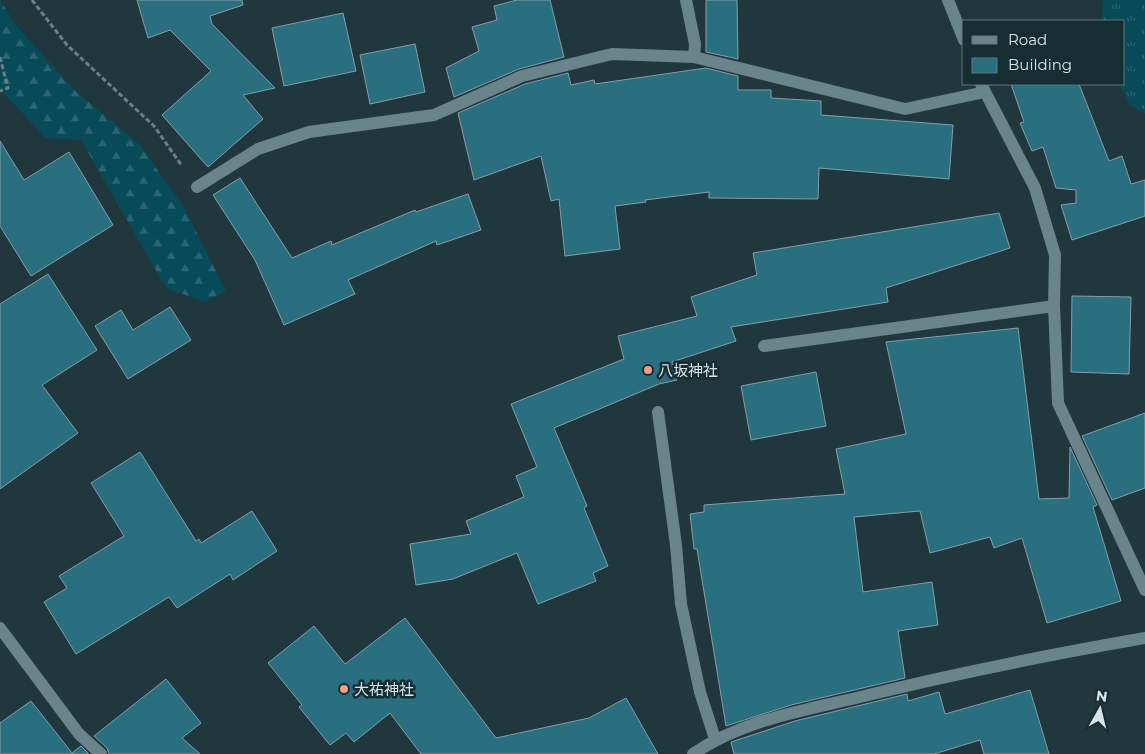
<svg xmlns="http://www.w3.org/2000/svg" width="1145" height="754" font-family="Montserrat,'Noto Sans JP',sans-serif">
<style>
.grass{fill:url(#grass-tufts)}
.forest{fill:url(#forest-firs)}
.building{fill:#2a6f7f;stroke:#849fa6}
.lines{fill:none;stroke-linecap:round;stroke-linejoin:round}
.path{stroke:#6b7f84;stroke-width:3;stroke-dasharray:5 2.5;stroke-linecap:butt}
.minor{stroke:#6a848b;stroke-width:12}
.poi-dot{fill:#f49e87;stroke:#162d33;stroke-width:2}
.labels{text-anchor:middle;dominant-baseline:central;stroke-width:5;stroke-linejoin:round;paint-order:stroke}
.poi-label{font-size:15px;fill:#d6e4e8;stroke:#162d33;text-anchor:start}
</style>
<defs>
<pattern id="grass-tufts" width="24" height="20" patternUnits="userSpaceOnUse" patternTransform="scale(1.25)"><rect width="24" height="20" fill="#074b59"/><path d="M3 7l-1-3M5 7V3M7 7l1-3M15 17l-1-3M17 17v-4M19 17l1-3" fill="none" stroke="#2a6571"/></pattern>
<pattern id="forest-firs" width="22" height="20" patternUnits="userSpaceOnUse" patternTransform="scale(1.25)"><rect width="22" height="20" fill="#074b59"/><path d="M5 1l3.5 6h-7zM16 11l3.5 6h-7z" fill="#2a6571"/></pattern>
</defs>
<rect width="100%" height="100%" fill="#20373d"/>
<path class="grass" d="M 1103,0 L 1145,0 L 1145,114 L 1129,105 L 1120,84 L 1124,84 L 1124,21 L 1102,21 Z"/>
<path class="forest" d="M 0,0 L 15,24 L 73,89 L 140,145 L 185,209 L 226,291 L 205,302 L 166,288 L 81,140 L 46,138 L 0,89 Z"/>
<g class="building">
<path d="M 137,0 L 242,0 L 243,5 L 210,16 L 212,24 L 275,88 L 243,95 L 263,119 L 208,167 L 162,115 L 211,71 L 170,30 L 148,38 Z"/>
<path d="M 517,0 L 550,0 L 564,57 L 519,69 L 454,97 L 446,68 L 479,51 L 472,27 L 497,20 L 494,6 Z"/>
<path d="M 706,0 L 737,0 L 738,59 L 706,52 Z"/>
<path d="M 343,13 L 356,71 L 284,86 L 272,28 Z"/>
<path d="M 415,44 L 425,92 L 370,104 L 360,55 Z"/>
<path d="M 706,68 L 738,76 L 738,90 L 771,90 L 771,98 L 821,101 L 821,115 L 953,125 L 949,179 L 819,168 L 818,199 L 709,198 L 709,192 L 645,200 L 646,202 L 615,206 L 620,249 L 565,256 L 559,199 L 551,201 L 541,156 L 474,180 L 458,113 L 525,84 L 568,73 L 571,85 L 594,80 L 595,84 Z"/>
<path d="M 1011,84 L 1079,84 L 1109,161 L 1122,156 L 1131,184 L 1145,180 L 1145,216 L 1072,240 L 1061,205 L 1076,203 L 1076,190 L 1056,188 L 1043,147 L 1032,151 L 1020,123 L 1024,122 Z"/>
<path d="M 0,141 L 24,180 L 69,152 L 113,225 L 31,276 L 0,226 Z"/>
<path d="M 240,178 L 292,258 L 331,241 L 332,245 L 415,210 L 416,212 L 468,194 L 481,230 L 437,245 L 436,241 L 348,280 L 355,294 L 284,325 L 255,260 L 213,195 Z"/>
<path d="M 999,213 L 1010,248 L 886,288 L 888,302 L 731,327 L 736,341 L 672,362 L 677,380 L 659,384 L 554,428 L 587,506 L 584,508 L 608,566 L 593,573 L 596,581 L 538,604 L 517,553 L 453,579 L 416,585 L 410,544 L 471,534 L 466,521 L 524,497 L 516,476 L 537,467 L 511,404 L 624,359 L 618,336 L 697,316 L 691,297 L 757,275 L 753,253 Z"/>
<path d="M 48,274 L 97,350 L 42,385 L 78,433 L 0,489 L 0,304 Z"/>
<path d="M 1072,296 L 1131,297 L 1129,374 L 1071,372 Z"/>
<path d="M 170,307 L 191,340 L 128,379 L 95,326 L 121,310 L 133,330 Z"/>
<path d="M 1018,328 L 1039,499 L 1069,498 L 1070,447 L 1097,505 L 1093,507 L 1121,601 L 1047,623 L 1022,538 L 994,548 L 990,537 L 930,553 L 920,511 L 854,517 L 863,592 L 932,582 L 938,625 L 898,631 L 905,678 L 791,705 L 726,726 L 697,549 L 694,549 L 690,514 L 704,512 L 704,505 L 845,494 L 836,449 L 906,434 L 886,342 Z"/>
<path d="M 816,372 L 826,426 L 751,440 L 741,386 Z"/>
<path d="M 1145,413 L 1145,488 L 1112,500 L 1082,436 Z"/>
<path d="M 140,452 L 196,541 L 199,539 L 201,543 L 252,511 L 277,551 L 233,580 L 230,574 L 177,608 L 169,597 L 76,654 L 44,602 L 67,588 L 59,576 L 124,536 L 91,483 Z"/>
<path d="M 405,618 L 496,738 L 589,718 L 626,698 L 658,754 L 421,754 L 390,713 L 354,742 L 346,733 L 330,745 L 299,707 L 302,705 L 268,663 L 314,626 L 345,664 Z"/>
<path d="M 166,679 L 201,723 L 182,738 L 200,754 L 109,754 L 107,748 L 94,736 Z"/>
<path d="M 1030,690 L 1049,754 L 984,754 L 980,740 L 934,754 L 734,754 L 731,742 L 795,721 L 907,694 L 908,701 L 939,692 L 945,714 Z"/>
<path d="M 31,701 L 72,753 L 81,746 L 89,754 L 0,754 L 0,723 Z"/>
</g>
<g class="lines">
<g class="path">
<path d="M 32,0 L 67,45 L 154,126 L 182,166"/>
<path d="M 0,57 L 8,88 L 0,91"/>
</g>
<g class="minor">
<path d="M 686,0 L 695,44 L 694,57"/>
<path d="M 948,0 L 964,40"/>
<path d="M 981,84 L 1035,188 L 1055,255 L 1054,306 L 1058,403 L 1145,590"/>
<path d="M 197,187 L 258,149 L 309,132 L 434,115 L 522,76 L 612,54 L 694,57 L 905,109 L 985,92"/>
<path d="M 764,346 L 1054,306"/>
<path d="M 658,412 L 676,545 L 681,604 L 700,692 L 715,739"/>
<path d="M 0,628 L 79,734 L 101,754"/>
<path d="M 693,754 C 741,721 800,711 856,698 C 952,674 1048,655 1145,638"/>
</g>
</g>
<g class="poi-dot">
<circle cx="648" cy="370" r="5"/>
<circle cx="344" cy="689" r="5"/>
</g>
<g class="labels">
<g class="poi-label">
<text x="658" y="370">八坂神社</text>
<text x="354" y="689">大祐神社</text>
</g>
</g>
<rect x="962" y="20" width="162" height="65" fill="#162d33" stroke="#63767b"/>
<rect x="972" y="36" width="25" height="8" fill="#6a848b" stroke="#63767b"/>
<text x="1008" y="45" font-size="15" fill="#d6e4e8">Road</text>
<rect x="972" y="58" width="25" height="15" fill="#2a6f7f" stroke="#63767b"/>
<text x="1008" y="70" font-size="15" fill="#d6e4e8">Building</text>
<g transform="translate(1100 709) rotate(8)" stroke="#162d33" stroke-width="4" paint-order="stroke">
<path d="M0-4L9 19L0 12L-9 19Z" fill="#d6e4e8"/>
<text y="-8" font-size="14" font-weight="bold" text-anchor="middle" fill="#d6e4e8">N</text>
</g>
</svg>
